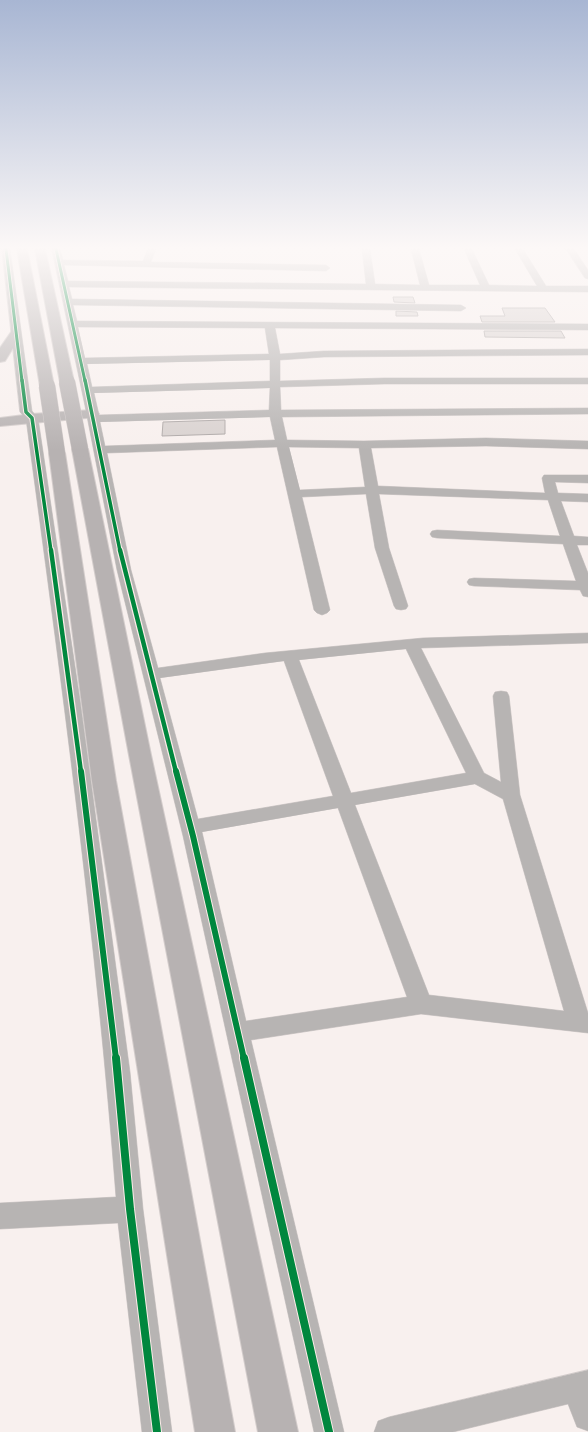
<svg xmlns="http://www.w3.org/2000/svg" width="588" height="1432" font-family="Helvetica,sans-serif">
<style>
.building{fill:#d9d2d0;stroke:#aea8a7}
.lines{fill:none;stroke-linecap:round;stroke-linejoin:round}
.minor-casing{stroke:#d3cccb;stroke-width:1}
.highway-casing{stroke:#d3cccb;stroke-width:2}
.minor{fill:#b7b4b3;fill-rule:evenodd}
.highway{fill:#b7b2b2;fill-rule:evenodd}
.highway-bridge-casing{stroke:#d3cccb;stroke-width:17;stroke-linecap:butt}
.highway-bridge{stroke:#b7b2b2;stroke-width:16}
.cycleway-far4-casing{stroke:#fdece9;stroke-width:4.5}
.cycleway-far3-casing{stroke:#fdece9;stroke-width:5.5}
.cycleway-far2-casing{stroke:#fdece9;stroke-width:7}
.cycleway-far1-casing{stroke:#fdece9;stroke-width:8}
.cycleway-casing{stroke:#fdece9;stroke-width:10}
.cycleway-far4{stroke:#00873e;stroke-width:3}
.cycleway-far3{stroke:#00873e;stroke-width:3.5}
.cycleway-far2{stroke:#00873e;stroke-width:4.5}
.cycleway-far1{stroke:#00873e;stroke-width:6}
.cycleway{stroke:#00873e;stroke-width:8}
</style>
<rect width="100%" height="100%" fill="#f8f0ee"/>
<g class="building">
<path d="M 393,297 L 413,297 L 415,303 L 394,302 Z"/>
<path d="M 502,308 L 545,308 L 555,322 L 482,322 L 480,316 L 505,316 Z"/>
<path d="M 396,311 L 417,312 L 418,316 L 396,316 Z"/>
<path d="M 484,331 L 561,331 L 565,338 L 485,337 Z"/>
<path d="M 225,420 L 225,434 L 162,436 L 163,422 Z"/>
</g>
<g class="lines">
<defs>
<g id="minor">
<path d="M 2,249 L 10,249 L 32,411 L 38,418 L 80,700 L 130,1072 L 143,1209 L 172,1432 L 142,1432 L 118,1223 L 0,1229 L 0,1203 L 116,1197 C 96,936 61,678 26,419 L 20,412 Z"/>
<path d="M 52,249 L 60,249 L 63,260 L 143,261 L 148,249 L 156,249 L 151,262 L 326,265 L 330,268 L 326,271 L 64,265 L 68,281 L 366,284 L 362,249 L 370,249 L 375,284 L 420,285 L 411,249 L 419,249 L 429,285 L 480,285 L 464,249 L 472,249 L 489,285 L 537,286 L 515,249 L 523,249 L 546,286 L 588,286 L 588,292 L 69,287 L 72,299 L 461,305 L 466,308 L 461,311 L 73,305 L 77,321 L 588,324 L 588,330 L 275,328 L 280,354 L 324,351 L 588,349 L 588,355 L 324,357 L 280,360 L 280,381 L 384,378 L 588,378 L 588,384 L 384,384 L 280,387 L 281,410 L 588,408 L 588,414 L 282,417 L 287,440 L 364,441 L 486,438 L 588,441 L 588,449 L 486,446 L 371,448 L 378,486 L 545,493 L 542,478 L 544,475 L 588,475 L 588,483 L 555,482 L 558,493 L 588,494 L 588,502 L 561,501 L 574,536 L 588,537 L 588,545 L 577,545 L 588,573 L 588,597 L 583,596 L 580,590 L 474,586 L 469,585 L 467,582 L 469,579 L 474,578 L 576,581 L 563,544 L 437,538 L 432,537 L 430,534 L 432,531 L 437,530 L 560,536 L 548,500 L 379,494 L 389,548 L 408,606 L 406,609 L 401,610 L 396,609 L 394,606 L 375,548 L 366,494 L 302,497 L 330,610 L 327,613 L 322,615 L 317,613 L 314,610 L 277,447 L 107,453 L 131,570 L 158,668 L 265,653 L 423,638 L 588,633 L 588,643 L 421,648 L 484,773 L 501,782 L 493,696 L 495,692 L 501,691 L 507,692 L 509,696 L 520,795 L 588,1013 L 588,1033 L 421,1014 L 251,1040 L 344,1432 L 314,1432 L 183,836 L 117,570 L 85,406 ZM 78,327 L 265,328 L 269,354 L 85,358 ZM 270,360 L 270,381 L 92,387 L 87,364 ZM 270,388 L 269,410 L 99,415 L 94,393 ZM 270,417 L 275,440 L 105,446 L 100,422 ZM 289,447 L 359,448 L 365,487 L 300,490 ZM 406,649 L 466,773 L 351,793 L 299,660 ZM 284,661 L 333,796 L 198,819 L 160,678 ZM 475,784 L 503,799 L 564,1011 L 429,995 L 355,805 ZM 338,808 L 407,997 L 246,1021 L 202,832 Z"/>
<path d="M 566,249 L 574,249 L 588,270 L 588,279 L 585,278 Z"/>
<path d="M 588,1370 L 588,1431 L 577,1427 L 568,1404 L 453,1432 L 374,1432 L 378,1421 L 389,1417 Z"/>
</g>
<g id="highway">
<path d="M 17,249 L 27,249 L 54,386 L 52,389 L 47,390 L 42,389 L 40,386 Z"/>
<path d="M 35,249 L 45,249 L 74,382 L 72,385 L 67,386 L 62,385 L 60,382 Z"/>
<path d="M 15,331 L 19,332 L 21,335 L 5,361 L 0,362 L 0,348 L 11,332 Z"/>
<path d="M 92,410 L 97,411 L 99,414 L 97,417 L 0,426 L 0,418 L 32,414 Z"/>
<path d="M 80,444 L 85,446 L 88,449 L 151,755 L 298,1432 L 258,1432 L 129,755 L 72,449 L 75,446 Z"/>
<path d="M 57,448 L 63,450 L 65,453 L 116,781 L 235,1432 L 195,1432 L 92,781 L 49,453 L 51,450 Z"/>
</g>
</defs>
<use href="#minor" class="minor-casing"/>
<use href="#highway" class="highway-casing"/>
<use href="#minor" class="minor"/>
<use href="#highway" class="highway"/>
<defs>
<g id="highway-bridge">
<path d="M 67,382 L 80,449"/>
<path d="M 47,386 L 57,453"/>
</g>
</defs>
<use href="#highway-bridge" class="highway-bridge-casing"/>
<use href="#highway-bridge" class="highway-bridge"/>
<defs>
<g id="cycleway-far4">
<path d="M 6,249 L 22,381"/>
<path d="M 56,249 L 85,381"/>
</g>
<g id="cycleway-far3">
<path d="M 22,380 L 26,412 L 32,418 L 51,551"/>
<path d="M 85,380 L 120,551"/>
</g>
<g id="cycleway-far2">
<path d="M 51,550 L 81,772"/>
<path d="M 120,550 L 176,772"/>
</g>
<g id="cycleway-far1">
<path d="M 81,771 L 116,1059"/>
<path d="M 176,771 L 193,836 L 244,1059"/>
</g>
<g id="cycleway">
<path d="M 116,1058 L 130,1209 L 157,1432"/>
<path d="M 244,1058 L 329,1432"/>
</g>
</defs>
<use href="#cycleway-far4" class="cycleway-far4-casing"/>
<use href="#cycleway-far3" class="cycleway-far3-casing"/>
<use href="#cycleway-far2" class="cycleway-far2-casing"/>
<use href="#cycleway-far1" class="cycleway-far1-casing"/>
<use href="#cycleway" class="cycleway-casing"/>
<use href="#cycleway-far4" class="cycleway-far4"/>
<use href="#cycleway-far3" class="cycleway-far3"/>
<use href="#cycleway-far2" class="cycleway-far2"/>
<use href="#cycleway-far1" class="cycleway-far1"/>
<use href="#cycleway" class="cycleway"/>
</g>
<linearGradient id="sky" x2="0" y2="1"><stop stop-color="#a8b6d3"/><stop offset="0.55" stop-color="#fcf8f7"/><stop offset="1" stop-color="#fcf8f7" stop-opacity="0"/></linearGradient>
<rect width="588" height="450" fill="url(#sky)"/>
</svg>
